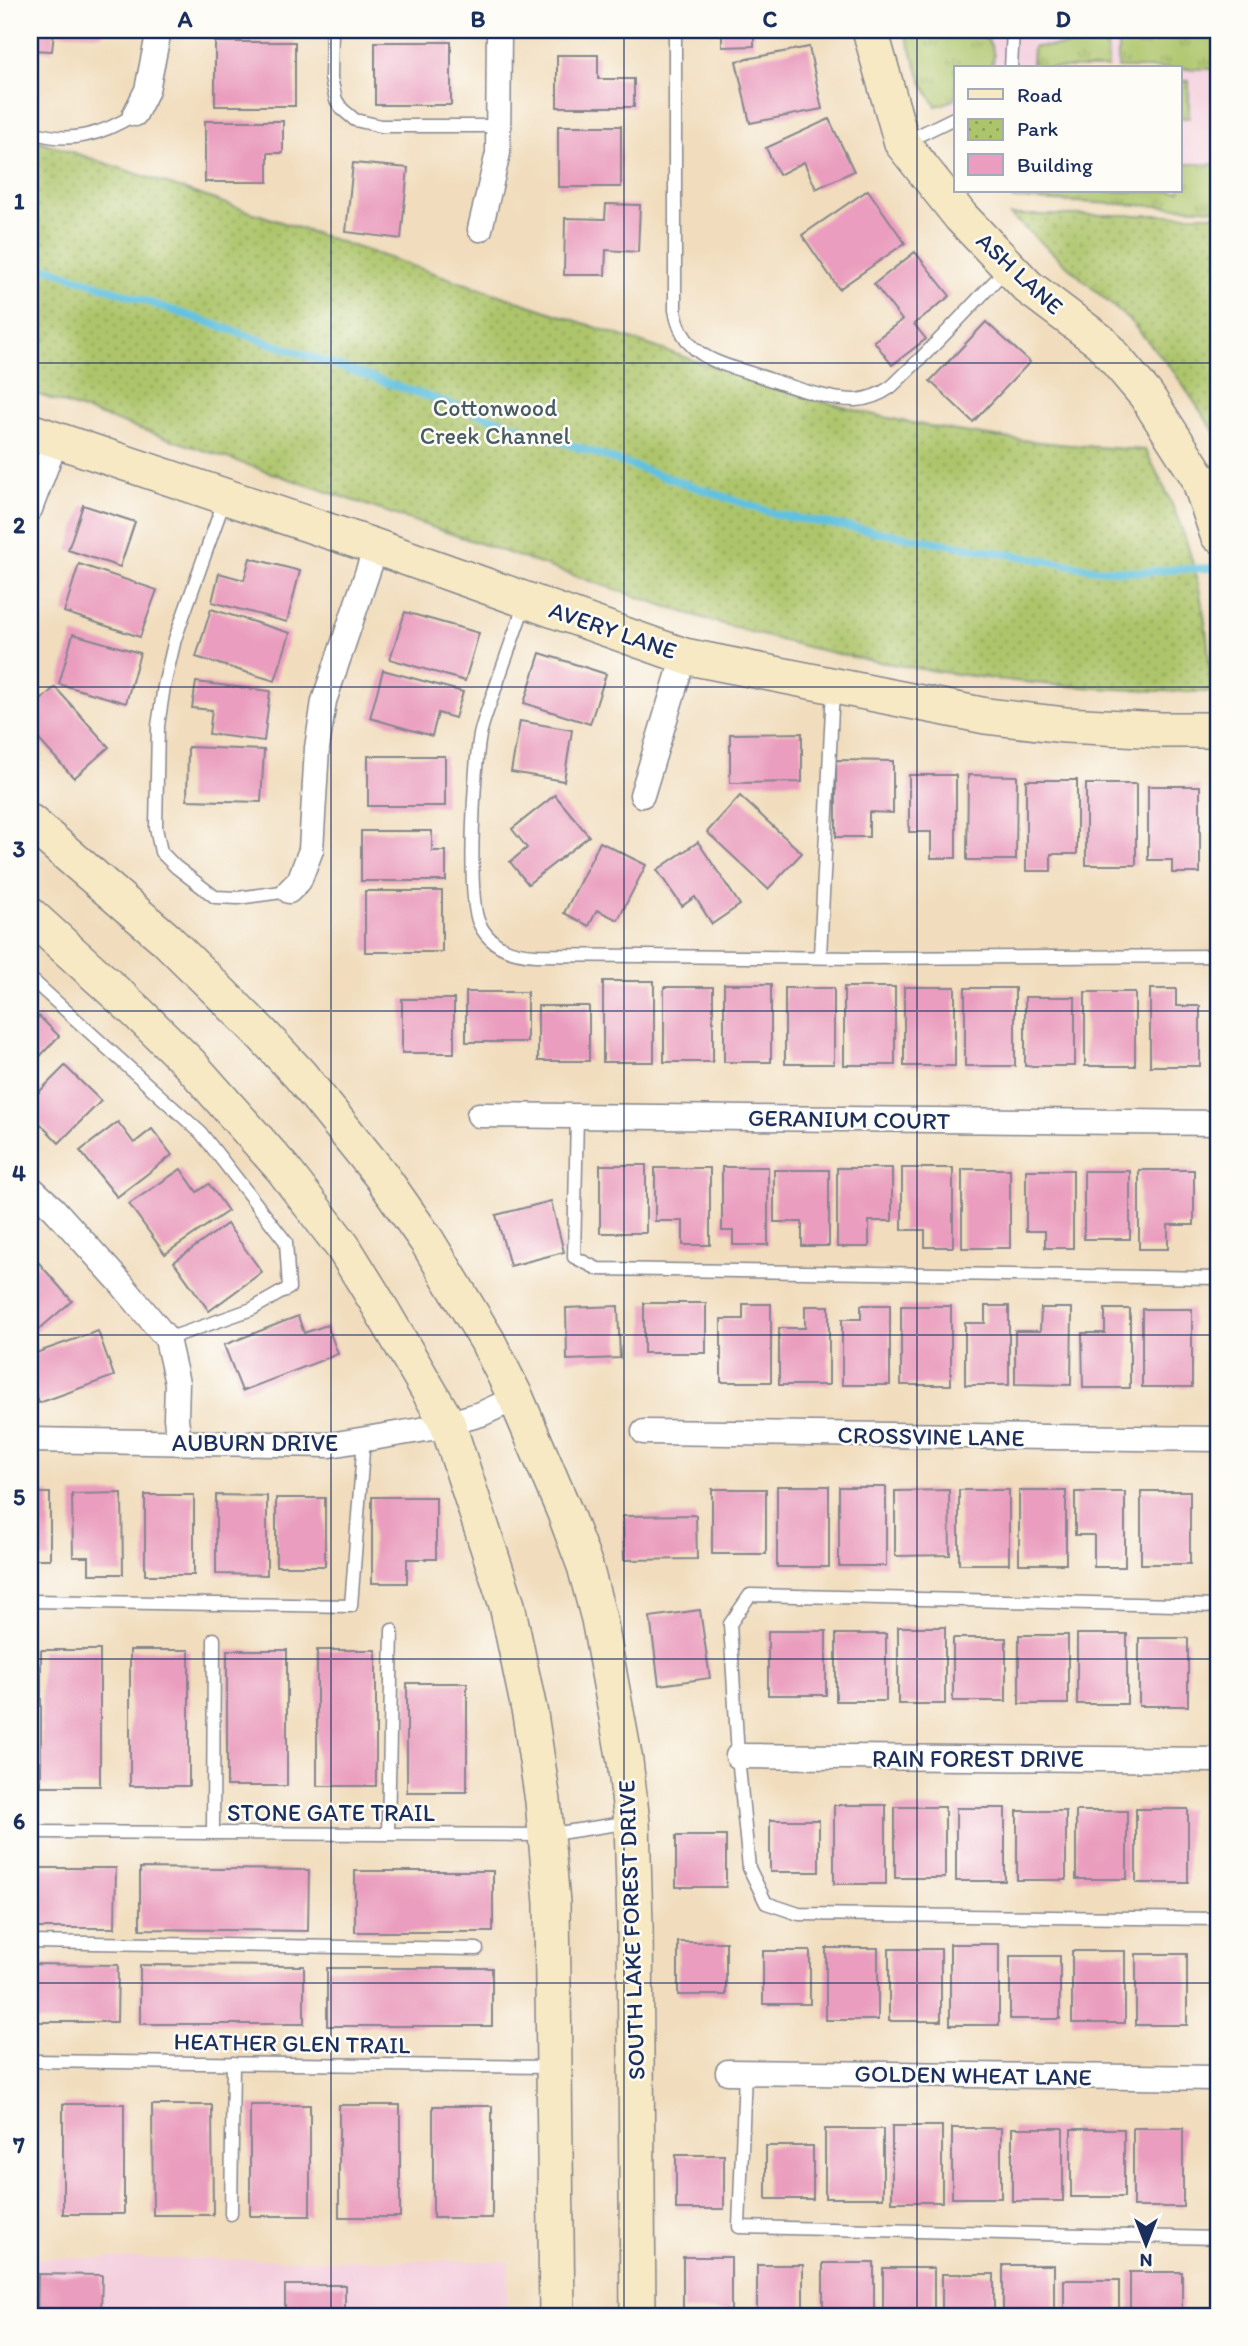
<svg xmlns="http://www.w3.org/2000/svg" width="1248" height="2346" font-family="Itim,sans-serif">
<style>
.built{fill:#f4cfde}
.grass{fill:url(#grass-tufts);stroke:#647a64;stroke-width:2}
.park{fill:url(#park-dots);stroke:#647a64;stroke-width:2}
.lines{fill:none;stroke-linecap:round;stroke-linejoin:round}
.stream{stroke:#61c1e0;stroke-width:8}
.building{fill:#ea9dbe}
.lane-casing{stroke:#86868e;stroke-width:15}
.street-casing{stroke:#86868e;stroke-width:27}
.secondary-casing{stroke:#86868e;stroke-width:38}
.lane{stroke:#fff;stroke-width:12}
.street{stroke:#fff;stroke-width:24}
.secondary{stroke:#f6e9c3;stroke-width:35}
.grid{fill:none;stroke:#1b2f5e;stroke-width:2;stroke-opacity:0.55}
.labels{text-anchor:middle;dominant-baseline:central;stroke-width:5;stroke-linejoin:round;paint-order:stroke}
.street-label{font-size:24px;fill:#1b2f5e;stroke:#fdfcf7}
.park-label{font-size:24px;fill:#475c62;stroke:#fdfcf7}
.neatline{fill:none;stroke:#1b2f5e;stroke-width:2.5}
.grid-label{font-size:23px;text-anchor:middle;font-weight:bold;fill:#1b2f5e}
</style>
<defs>
<pattern id="grass-tufts" width="24" height="20" patternUnits="userSpaceOnUse" patternTransform="scale(1.75)"><rect width="24" height="20" fill="#adc56a"/><path d="M3 7l-1-3M5 7V3M7 7l1-3M15 17l-1-3M17 17v-4M19 17l1-3" fill="none" stroke="#8ca05a"/></pattern>
<pattern id="park-dots" width="8" height="8" patternUnits="userSpaceOnUse" patternTransform="scale(1.75)"><rect width="8" height="8" fill="#adc56a"/><path d="M2 2h.1M6 6h.1" fill="none" stroke="#8ca05a" stroke-width="1.8" stroke-linecap="round"/></pattern>
</defs>
<rect width="100%" height="100%" fill="#fdfcf7"/>
<filter id="ink" filterUnits="userSpaceOnUse"><feTurbulence type="fractalNoise" baseFrequency=".0143" numOctaves="2"/><feDisplacementMap in="SourceGraphic" scale="14" xChannelSelector="R" yChannelSelector="G"/><feConvolveMatrix kernelMatrix="1 2 1 2 8 2 1 2 1" color-interpolation-filters="sRGB"/></filter>
<filter id="wash" filterUnits="userSpaceOnUse"><feTurbulence type="fractalNoise" baseFrequency=".00686" numOctaves="4" result="noise"/><feDisplacementMap in="SourceGraphic" scale="28" xChannelSelector="R" yChannelSelector="G"/><feGaussianBlur stdDeviation="1.57" result="paint"/><feColorMatrix in="noise" values="0 0 0 0 0 0 0 0 0 0 0 0 0 0 0 0 0 1.4 0 .05"/><feComposite in="paint" operator="in"/></filter>
<g filter="url(#wash)">
<rect width="100%" height="100%" fill="#f1ddbd"/>
<g class="built">
<path d="M 912,30 L 1218,30 L 1218,209 L 1180,191 L 1180,68 L 956,68 L 956,115 L 924,66 Z"/>
<path d="M 30,2258 L 509,2261 L 506,2316 L 30,2316 Z"/>
</g>
<g class="grass">
<path d="M 904,30 L 946,30 L 982,33 C 993,46 996,53 992,68 L 956,68 L 956,98 L 944,104 L 936,106 L 923,84 Z"/>
<path d="M 1118,30 L 1218,30 L 1218,69 L 1118,68 Z"/>
<path d="M 1107,44 L 1108,68 L 1032,68 L 1033,47 Z"/>
<rect x="1180" y="81" width="9" height="37"/>
<path d="M 1180,164 L 1218,164 L 1218,209 L 1013,199 L 1006,191 L 1180,191 Z"/>
</g>
<g class="park">
<path d="M 30,138 L 786,391 C 817,399 848,409 879,416 C 967,436 1055,446 1145,450 C 1190,531 1208,599 1211,692 C 1095,691 982,681 868,660 C 745,637 627,593 508,553 C 349,499 189,445 30,392 Z"/>
<path d="M 1010,215 L 1218,215 L 1218,437 L 1172,369 L 1132,323 Z"/>
</g>
<g class="lines">
<path class="stream" d="M 30,262 L 778,515 L 1095,569 L 1143,572 L 1180,569 L 1218,568"/>
</g>
<g id="blocks">
<g class="building">
<path d="M 30,30 L 103,30 L 102,35 L 54,33 L 52,51 L 30,50 Z"/>
<path d="M 722,30 L 754,30 L 754,46 L 722,47 Z"/>
<rect x="215" y="42" width="80" height="64"/>
<rect x="375" y="42" width="76" height="63"/>
<path d="M 809,47 L 822,109 L 750,123 L 736,61 Z"/>
<path d="M 557,55 L 598,55 L 598,79 L 634,79 L 634,107 L 557,107 Z"/>
<path d="M 829,119 L 854,171 L 816,189 L 804,162 L 779,175 L 766,148 Z"/>
<path d="M 205,121 L 283,121 L 283,153 L 268,153 L 268,182 L 205,182 Z"/>
<rect x="558" y="126" width="63" height="61"/>
<path d="M 353,163 L 408,168 L 401,239 L 346,232 Z"/>
<path d="M 868,190 L 905,243 L 839,289 L 802,235 Z"/>
<path d="M 606,204 L 640,205 L 638,252 L 606,250 L 605,275 L 564,275 L 565,218 L 605,219 Z"/>
<path d="M 915,252 L 950,296 L 914,324 L 926,339 L 892,365 L 874,341 L 902,320 L 874,284 Z"/>
<path d="M 986,322 L 1030,362 L 973,422 L 930,381 Z"/>
<path d="M 83,505 L 135,522 L 120,567 L 68,550 Z"/>
<path d="M 250,558 L 300,571 L 287,622 L 212,602 L 219,573 L 244,580 Z"/>
<path d="M 79,564 L 157,590 L 140,637 L 64,612 Z"/>
<path d="M 211,609 L 290,633 L 275,681 L 196,657 Z"/>
<path d="M 405,612 L 479,633 L 465,681 L 390,659 Z"/>
<path d="M 73,634 L 140,653 L 126,703 L 59,684 Z"/>
<path d="M 540,653 L 606,674 L 590,724 L 524,703 Z"/>
<path d="M 383,670 L 463,692 L 455,718 L 438,713 L 432,736 L 370,718 Z"/>
<path d="M 196,682 L 270,691 L 264,741 L 209,734 L 212,710 L 192,708 Z"/>
<path d="M 55,687 L 109,747 L 74,778 L 30,730 L 30,710 Z"/>
<path d="M 520,721 L 572,730 L 564,781 L 511,772 Z"/>
<path d="M 802,733 L 802,782 L 730,783 L 730,734 Z"/>
<path d="M 188,747 L 264,750 L 261,802 L 187,800 Z"/>
<rect x="368" y="756" width="77" height="50"/>
<path d="M 836,760 L 893,761 L 893,813 L 869,812 L 869,837 L 836,837 Z"/>
<path d="M 909,775 L 956,775 L 956,858 L 931,858 L 931,832 L 909,832 Z"/>
<path d="M 968,775 L 1017,776 L 1016,860 L 967,860 Z"/>
<path d="M 1026,780 L 1077,780 L 1077,854 L 1051,854 L 1051,871 L 1026,871 Z"/>
<rect x="1086" y="784" width="50" height="81"/>
<path d="M 1148,786 L 1200,786 L 1200,873 L 1172,873 L 1172,860 L 1148,860 Z"/>
<path d="M 555,795 L 589,836 L 528,884 L 510,862 L 527,848 L 512,829 Z"/>
<path d="M 740,796 L 802,853 L 768,889 L 707,832 Z"/>
<path d="M 361,831 L 432,831 L 432,851 L 446,851 L 446,881 L 361,881 Z"/>
<path d="M 600,842 L 646,865 L 618,920 L 597,910 L 589,926 L 564,913 Z"/>
<path d="M 698,842 L 740,905 L 712,924 L 695,897 L 682,906 L 657,870 Z"/>
<rect x="365" y="891" width="77" height="61"/>
<rect x="603" y="981" width="51" height="81"/>
<rect x="724" y="984" width="47" height="78"/>
<rect x="664" y="987" width="49" height="75"/>
<rect x="844" y="987" width="51" height="78"/>
<rect x="904" y="987" width="51" height="79"/>
<rect x="785" y="988" width="49" height="76"/>
<rect x="965" y="988" width="50" height="78"/>
<path d="M 1150,989 L 1176,989 L 1176,1006 L 1200,1006 L 1200,1066 L 1150,1066 Z"/>
<rect x="466" y="992" width="61" height="50"/>
<rect x="1085" y="992" width="50" height="74"/>
<rect x="1025" y="997" width="50" height="69"/>
<rect x="402" y="999" width="52" height="54"/>
<rect x="538" y="1006" width="51" height="55"/>
<path d="M 39,1016 L 59,1036 L 30,1067 L 30,1026 Z"/>
<path d="M 65,1066 L 101,1101 L 59,1143 L 30,1113 L 30,1101 Z"/>
<path d="M 118,1122 L 134,1143 L 152,1129 L 172,1155 L 117,1197 L 80,1151 Z"/>
<rect x="600" y="1165" width="46" height="68"/>
<path d="M 722,1167 L 768,1167 L 768,1245 L 733,1245 L 733,1231 L 722,1231 Z"/>
<path d="M 655,1168 L 710,1168 L 710,1245 L 683,1245 L 683,1221 L 655,1221 Z"/>
<path d="M 837,1168 L 892,1168 L 892,1221 L 869,1221 L 869,1247 L 837,1247 Z"/>
<path d="M 902,1168 L 953,1168 L 953,1247 L 925,1247 L 925,1230 L 902,1230 Z"/>
<path d="M 181,1169 L 197,1192 L 209,1184 L 228,1211 L 165,1254 L 129,1204 Z"/>
<rect x="962" y="1169" width="48" height="79"/>
<path d="M 774,1170 L 829,1170 L 829,1246 L 802,1246 L 802,1222 L 774,1222 Z"/>
<path d="M 1026,1170 L 1073,1170 L 1073,1248 L 1045,1248 L 1045,1231 L 1026,1231 Z"/>
<path d="M 1139,1170 L 1194,1170 L 1194,1225 L 1168,1225 L 1168,1249 L 1139,1249 Z"/>
<rect x="1084" y="1171" width="46" height="68"/>
<path d="M 551,1201 L 564,1252 L 510,1266 L 496,1215 Z"/>
<path d="M 227,1224 L 262,1272 L 209,1311 L 174,1262 Z"/>
<path d="M 39,1263 L 72,1301 L 30,1337 L 30,1271 Z"/>
<rect x="644" y="1303" width="62" height="50"/>
<path d="M 743,1304 L 771,1304 L 771,1382 L 721,1382 L 721,1319 L 743,1319 Z"/>
<path d="M 861,1305 L 890,1305 L 890,1385 L 842,1385 L 842,1319 L 861,1319 Z"/>
<path d="M 618,1306 L 620,1358 L 567,1360 L 566,1308 Z"/>
<path d="M 805,1306 L 829,1306 L 829,1385 L 779,1385 L 779,1328 L 805,1328 Z"/>
<rect x="901" y="1306" width="50" height="79"/>
<path d="M 985,1306 L 1009,1306 L 1009,1385 L 965,1385 L 965,1323 L 985,1323 Z"/>
<path d="M 1041,1308 L 1072,1308 L 1071,1385 L 1015,1384 L 1015,1331 L 1040,1331 Z"/>
<path d="M 1105,1309 L 1130,1309 L 1130,1388 L 1083,1388 L 1082,1333 L 1105,1333 Z"/>
<rect x="1142" y="1309" width="50" height="78"/>
<path d="M 298,1316 L 304,1333 L 327,1325 L 338,1354 L 242,1391 L 224,1345 Z"/>
<path d="M 98,1331 L 114,1376 L 39,1403 L 30,1377 L 30,1355 Z"/>
<rect x="777" y="1486" width="52" height="81"/>
<rect x="839" y="1487" width="47" height="79"/>
<rect x="712" y="1489" width="54" height="65"/>
<path d="M 949,1490 L 950,1555 L 895,1556 L 895,1491 Z"/>
<rect x="959" y="1490" width="50" height="74"/>
<rect x="1019" y="1491" width="47" height="73"/>
<rect x="1141" y="1491" width="49" height="73"/>
<path d="M 1075,1492 L 1125,1492 L 1125,1567 L 1094,1567 L 1094,1535 L 1075,1535 Z"/>
<rect x="30" y="1493" width="20" height="66"/>
<path d="M 122,1493 L 123,1574 L 89,1574 L 89,1557 L 73,1557 L 72,1494 Z"/>
<rect x="145" y="1495" width="49" height="80"/>
<path d="M 216,1495 L 267,1496 L 267,1575 L 216,1574 Z"/>
<path d="M 372,1497 L 436,1497 L 436,1559 L 407,1559 L 407,1583 L 372,1583 Z"/>
<rect x="276" y="1498" width="49" height="68"/>
<path d="M 696,1515 L 697,1559 L 624,1560 L 623,1516 Z"/>
<path d="M 700,1610 L 710,1678 L 659,1685 L 650,1617 Z"/>
<rect x="898" y="1627" width="47" height="77"/>
<rect x="768" y="1631" width="58" height="64"/>
<rect x="836" y="1634" width="50" height="67"/>
<rect x="1077" y="1634" width="50" height="70"/>
<rect x="1019" y="1635" width="49" height="69"/>
<rect x="953" y="1638" width="53" height="63"/>
<rect x="1139" y="1638" width="49" height="68"/>
<rect x="41" y="1650" width="59" height="136"/>
<rect x="130" y="1650" width="59" height="136"/>
<rect x="227" y="1650" width="60" height="136"/>
<rect x="317" y="1650" width="59" height="136"/>
<rect x="407" y="1683" width="60" height="109"/>
<rect x="834" y="1805" width="52" height="79"/>
<rect x="895" y="1807" width="50" height="71"/>
<rect x="956" y="1808" width="49" height="73"/>
<rect x="1136" y="1809" width="52" height="74"/>
<rect x="1017" y="1811" width="49" height="69"/>
<rect x="1076" y="1811" width="51" height="68"/>
<rect x="770" y="1820" width="49" height="52"/>
<rect x="676" y="1836" width="50" height="51"/>
<path d="M 30,1868 L 116,1868 L 115,1928 L 30,1928 Z"/>
<path d="M 140,1868 L 309,1870 L 308,1931 L 140,1929 Z"/>
<rect x="355" y="1871" width="138" height="61"/>
<rect x="678" y="1942" width="48" height="53"/>
<rect x="950" y="1944" width="49" height="81"/>
<rect x="826" y="1948" width="52" height="72"/>
<rect x="889" y="1949" width="52" height="72"/>
<rect x="763" y="1951" width="47" height="53"/>
<rect x="1072" y="1951" width="53" height="72"/>
<rect x="1136" y="1954" width="51" height="71"/>
<rect x="1010" y="1956" width="50" height="63"/>
<path d="M 30,1964 L 118,1965 L 117,2022 L 30,2022 Z"/>
<path d="M 140,1965 L 304,1966 L 304,2024 L 140,2024 Z"/>
<rect x="327" y="1968" width="165" height="58"/>
<rect x="63" y="2104" width="61" height="110"/>
<path d="M 152,2105 L 212,2105 L 213,2215 L 153,2215 Z"/>
<rect x="250" y="2105" width="60" height="111"/>
<rect x="339" y="2105" width="61" height="112"/>
<rect x="433" y="2106" width="59" height="112"/>
<rect x="892" y="2126" width="50" height="76"/>
<rect x="952" y="2128" width="49" height="70"/>
<rect x="1012" y="2128" width="51" height="73"/>
<rect x="1133" y="2128" width="50" height="79"/>
<rect x="825" y="2129" width="58" height="69"/>
<rect x="1071" y="2129" width="53" height="68"/>
<rect x="766" y="2146" width="47" height="53"/>
<rect x="676" y="2155" width="48" height="54"/>
<rect x="683" y="2257" width="48" height="54"/>
<rect x="823" y="2263" width="51" height="53"/>
<rect x="757" y="2265" width="46" height="51"/>
<rect x="1003" y="2265" width="51" height="51"/>
<rect x="883" y="2268" width="51" height="48"/>
<rect x="1130" y="2272" width="52" height="44"/>
<path d="M 38,2274 L 102,2275 L 101,2316 L 37,2316 Z"/>
<rect x="942" y="2274" width="52" height="42"/>
<rect x="1064" y="2280" width="55" height="36"/>
<rect x="285" y="2285" width="60" height="27"/>
</g>
</g>
</g>
<g filter="url(#ink)">
<use href="#blocks" fill-opacity="0" stroke="#86868e" stroke-width="2"/>
<g class="lines">
<defs>
<g id="lane">
<path d="M 332,30 L 331,78 L 336,100 L 342,109 L 355,120 L 381,126 L 498,126"/>
<path d="M 675,30 L 675,310 C 682,352 710,361 747,372 C 777,381 825,401 856,400 C 868,399 881,394 891,387 C 900,379 909,369 918,361 C 949,331 978,299 1007,268"/>
<path d="M 1011,68 L 1013,30"/>
<path d="M 30,131 C 68,145 102,135 135,114"/>
<path d="M 905,142 L 956,117"/>
<path d="M 225,498 L 175,639 L 164,686 L 158,726 L 156,828 L 161,852 L 176,867 L 215,897 L 238,898 L 289,891"/>
<path d="M 525,603 C 515,631 505,660 495,689 C 490,704 483,720 480,735 C 474,766 467,897 479,923 C 490,947 512,954 536,955 L 864,958 L 1218,956"/>
<path d="M 820,956 L 833,688"/>
<path d="M 30,978 L 201,1133 L 286,1242 L 289,1288 L 252,1309 L 167,1339"/>
<path d="M 577,1116 L 574,1257 L 598,1269 L 1218,1278"/>
<path d="M 30,1601 L 351,1606 L 364,1438"/>
<path d="M 1218,1606 L 750,1595 L 730,1624 L 738,1756 L 749,1868 L 766,1903 L 799,1914 L 1218,1919"/>
<path d="M 30,1832 L 546,1835 L 631,1822"/>
<path d="M 213,1832 L 214,1639"/>
<path d="M 388,1834 L 392,1630"/>
<path d="M 30,1942 L 477,1949"/>
<path d="M 30,2061 L 551,2067"/>
<path d="M 745,2072 L 739,2227 L 1218,2238"/>
<path d="M 231,2214 L 233,2063"/>
</g>
<g id="street">
<path d="M 135,114 L 147,90 L 159,30"/>
<path d="M 480,229 L 498,153 L 499,30"/>
<path d="M 30,509 L 56,440"/>
<path d="M 642,795 L 684,656"/>
<path d="M 289,891 L 299,881 L 311,850 L 317,748 L 324,701 L 376,547"/>
<path d="M 479,1115 L 1218,1123"/>
<path d="M 30,1187 L 54,1209 L 119,1281 L 167,1339 L 177,1383 L 176,1418 L 179,1443"/>
<path d="M 644,1432 L 1218,1439"/>
<path d="M 30,1440 L 330,1445 L 432,1428 L 481,1414 L 516,1398"/>
<path d="M 738,1756 L 1218,1760"/>
<path d="M 728,2072 L 1218,2078"/>
</g>
<g id="secondary">
<path d="M 870,30 L 902,143 L 961,217 L 1028,287 L 1101,342 L 1146,395 L 1198,476 L 1218,535"/>
<path d="M 30,431 L 376,547 L 684,656 L 986,716 L 1065,725 L 1162,730 L 1218,730"/>
<path d="M 30,822 L 166,939 L 259,1031 L 300,1075 L 380,1174 L 427,1241 L 487,1340 L 516,1398 L 565,1513 L 585,1566 L 599,1619 L 625,1761 L 632,1822 L 635,1924 L 638,2316"/>
<path d="M 30,915 L 137,1012 L 190,1064 L 283,1169 L 343,1247 L 374,1297 L 447,1422 L 507,1605 L 530,1714 L 543,1801 L 552,1903 L 557,2316"/>
</g>
</defs>
<use href="#lane" class="lane-casing"/>
<use href="#street" class="street-casing"/>
<use href="#secondary" class="secondary-casing"/>
<use href="#lane" class="lane"/>
<use href="#street" class="street"/>
<use href="#secondary" class="secondary"/>
</g>
</g>
<path class="grid" d="M 331,30 L 331,2316M 624,30 L 624,2316M 917,30 L 917,2316M 30,363 L 1218,363M 30,687 L 1218,687M 30,1011 L 1218,1011M 30,1335 L 1218,1335M 30,1659 L 1218,1659M 30,1983 L 1218,1983"/>
<g class="labels">
<g class="street-label">
<text transform="translate(1020 273) rotate(43)">ASH LANE</text>
<text transform="translate(613 630) rotate(19)">AVERY LANE</text>
<text transform="translate(849 1119) rotate(1)">GERANIUM COURT</text>
<text transform="translate(931 1436) rotate(1)">CROSSVINE LANE</text>
<text x="255" y="1442">AUBURN DRIVE</text>
<text x="978" y="1758">RAIN FOREST DRIVE</text>
<text x="331" y="1812">STONE GATE TRAIL</text>
<text transform="translate(631 1930) rotate(-92)">SOUTH LAKE FOREST DRIVE</text>
<text transform="translate(292 2043) rotate(1)">HEATHER GLEN TRAIL</text>
<text transform="translate(973 2075) rotate(1)">GOLDEN WHEAT LANE</text>
</g>
<g class="park-label">
<text x="495" y="407">Cottonwood<tspan x="495" dy="28">Creek Channel</tspan></text>
</g>
</g>
<rect width="1248" height="2346" fill="none" stroke="#fdfcf7" stroke-width="77"/>
<rect x="954" y="66" width="228" height="126" fill="#fdfcf7" stroke="#a3aaba" stroke-width="2"/>
<rect x="968" y="89" width="35" height="10" fill="#f6e9c3" stroke="#a3aaba" stroke-width="2"/>
<text x="1017" y="102" font-size="21" fill="#1b2f5e">Road</text>
<rect x="968" y="119" width="35" height="21" fill="url(#park-dots)" stroke="#a3aaba" stroke-width="2"/>
<text x="1017" y="136" font-size="21" fill="#1b2f5e">Park</text>
<rect x="968" y="154" width="35" height="21" fill="#ea9dbe" stroke="#a3aaba" stroke-width="2"/>
<text x="1017" y="172" font-size="21" fill="#1b2f5e">Building</text>
<g transform="translate(1146 2244) rotate(180)" stroke="#fdfcf7" stroke-width="5" paint-order="stroke">
<path d="M0-5L12 26L0 18L-12 26Z" fill="#1b2f5e"/>
<text y="-10" font-size="19" font-weight="bold" text-anchor="middle" fill="#1b2f5e">N</text>
</g>
<rect x="38" y="38" width="1172" height="2270" class="neatline"/>
<g class="grid-label">
<text x="185" y="27">A</text>
<text x="478" y="27">B</text>
<text x="770" y="27">C</text>
<text x="1063" y="27">D</text>
<text x="19" y="209">1</text>
<text x="19" y="533">2</text>
<text x="19" y="857">3</text>
<text x="19" y="1181">4</text>
<text x="19" y="1505">5</text>
<text x="19" y="1829">6</text>
<text x="19" y="2153">7</text>
</g>
</svg>
